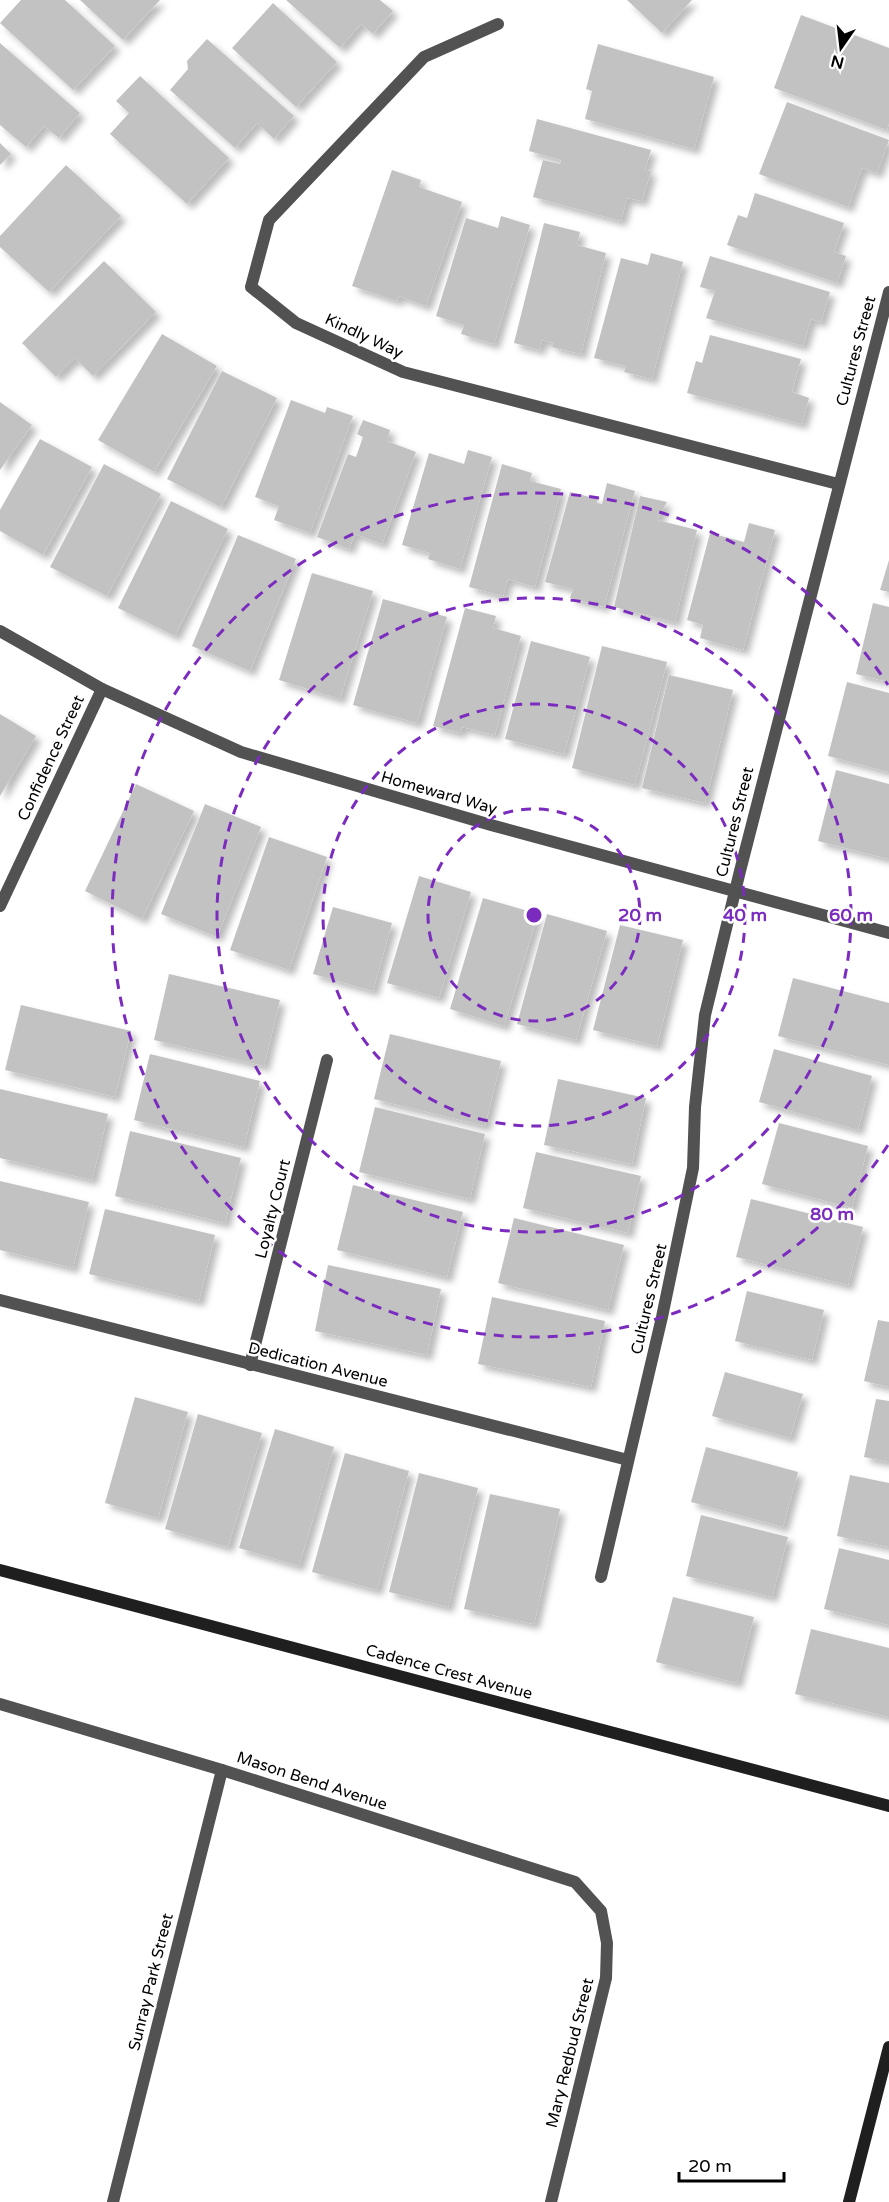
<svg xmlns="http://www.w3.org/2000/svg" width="889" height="2202" font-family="'Varela Round',sans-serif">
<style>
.building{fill:#c2c2c2;filter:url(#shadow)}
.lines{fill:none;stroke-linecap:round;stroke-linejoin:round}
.street{stroke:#525252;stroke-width:12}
.secondary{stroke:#1f1f1f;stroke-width:12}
.ring{fill:none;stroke:#7b2cbf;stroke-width:3;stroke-dasharray:10 8}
.labels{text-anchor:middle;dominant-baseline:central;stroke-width:5;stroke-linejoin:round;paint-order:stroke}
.street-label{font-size:16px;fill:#000;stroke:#fff}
.centre{fill:#7b2cbf;stroke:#fff;stroke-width:3}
.ring-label{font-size:18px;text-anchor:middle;font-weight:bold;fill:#7b2cbf;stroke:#fff;stroke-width:5;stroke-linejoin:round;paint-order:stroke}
</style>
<defs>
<filter id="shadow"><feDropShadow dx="5.5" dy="5.5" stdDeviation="3" flood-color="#0004"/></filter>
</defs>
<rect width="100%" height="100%" fill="#fff"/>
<g class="building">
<path d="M 21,0 L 65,0 L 115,46 L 73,90 L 0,23 Z"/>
<path d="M 80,0 L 160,0 L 123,40 Z"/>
<path d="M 286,0 L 380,0 L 393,11 L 373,34 L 361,24 L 340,48 Z"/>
<path d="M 627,0 L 692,0 L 662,33 Z"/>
<path d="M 273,3 L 337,62 L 296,107 L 232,48 Z"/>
<path d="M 801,15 L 889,48 L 889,123 L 887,130 L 774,88 Z"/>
<path d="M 207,39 L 294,116 L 274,139 L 257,123 L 235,148 L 170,90 L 188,69 L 187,61 Z"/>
<path d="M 0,43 L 80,113 L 59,138 L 44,126 L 26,147 L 0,125 Z"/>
<path d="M 598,44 L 714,77 L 694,149 L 585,119 L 592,91 L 586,89 Z"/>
<path d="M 140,76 L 229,158 L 187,204 L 110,134 L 129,113 L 116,101 Z"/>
<path d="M 787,102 L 889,140 L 877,173 L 862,168 L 848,207 L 759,174 Z"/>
<path d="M 537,119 L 651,150 L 645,170 L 651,171 L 642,201 L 627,198 L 621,221 L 533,197 L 543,160 L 560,164 L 561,160 L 529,151 Z"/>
<path d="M 0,143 L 11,154 L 0,165 Z"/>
<path d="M 66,165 L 121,216 L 49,292 L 0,247 L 0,236 Z"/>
<path d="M 392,170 L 421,180 L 419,187 L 462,202 L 426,306 L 399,296 L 397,301 L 352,286 Z"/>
<path d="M 755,193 L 844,223 L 834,252 L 846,256 L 837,283 L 727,245 L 738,215 L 747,218 Z"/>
<path d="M 501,216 L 530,225 L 494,344 L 461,334 L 464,325 L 436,316 L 466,218 L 498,228 Z"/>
<path d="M 544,223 L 580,232 L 577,245 L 606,253 L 581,354 L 552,347 L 553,343 L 542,340 L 540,350 L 514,343 Z"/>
<path d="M 651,253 L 683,262 L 652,379 L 624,372 L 626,366 L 594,358 L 621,258 L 648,265 Z"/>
<path d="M 710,256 L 830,292 L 821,322 L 811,319 L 803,346 L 706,318 L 715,291 L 700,287 Z"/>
<path d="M 104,261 L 156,312 L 93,376 L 75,358 L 56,377 L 22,343 Z"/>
<path d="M 162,334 L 217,366 L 154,472 L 98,440 Z"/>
<path d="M 710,335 L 801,359 L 792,392 L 809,398 L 802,424 L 687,393 L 696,361 L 702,363 Z"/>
<path d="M 222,371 L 277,398 L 221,507 L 167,479 Z"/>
<path d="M 291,400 L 325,413 L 327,407 L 353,416 L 310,533 L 274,520 L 279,506 L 255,497 Z"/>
<path d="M 0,402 L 32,425 L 0,470 Z"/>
<path d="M 363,420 L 390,430 L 387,441 L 416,452 L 382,544 L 355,534 L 349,549 L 317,537 L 348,454 L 356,457 L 363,437 L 357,434 Z"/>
<path d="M 40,439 L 92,467 L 43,555 L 0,531 L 0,510 Z"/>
<path d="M 468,450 L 492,457 L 460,569 L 428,559 L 430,553 L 402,545 L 429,453 L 464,464 Z"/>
<path d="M 104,464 L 161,494 L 107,596 L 50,567 Z"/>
<path d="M 502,464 L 532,473 L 530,481 L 561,489 L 535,587 L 508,579 L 503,596 L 469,587 Z"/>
<path d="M 607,483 L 635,491 L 604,607 L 570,598 L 573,589 L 545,582 L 570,492 L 598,499 L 597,503 L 602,504 Z"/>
<path d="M 640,496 L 667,502 L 657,520 L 697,530 L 675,622 L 614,607 Z"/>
<path d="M 171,501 L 228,529 L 175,636 L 118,608 Z"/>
<path d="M 749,523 L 775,530 L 743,650 L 700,638 L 703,625 L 687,620 L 710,533 L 744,542 Z"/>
<path d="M 238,535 L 296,559 L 250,671 L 192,646 Z"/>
<path d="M 889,560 L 889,592 L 880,590 Z"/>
<path d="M 312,573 L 373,591 L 340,699 L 279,680 Z"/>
<path d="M 383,599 L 447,617 L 417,723 L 353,705 Z"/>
<path d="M 873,603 L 889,607 L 889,682 L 856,674 Z"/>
<path d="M 465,608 L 496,616 L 493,628 L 521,636 L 495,735 L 462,727 L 460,733 L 433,726 Z"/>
<path d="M 531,641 L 590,657 L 564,754 L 505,739 Z"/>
<path d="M 602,646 L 667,662 L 635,785 L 572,768 Z"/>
<path d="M 669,675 L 733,690 L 705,803 L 642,788 Z"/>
<path d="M 847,682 L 889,693 L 889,772 L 828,756 Z"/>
<path d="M 0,714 L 36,736 L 0,796 Z"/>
<path d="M 836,770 L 889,784 L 889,859 L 818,841 Z"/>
<path d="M 136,784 L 194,811 L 142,919 L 85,891 Z"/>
<path d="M 205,804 L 261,827 L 217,937 L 161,914 Z"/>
<path d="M 269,837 L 327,857 L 289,970 L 230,950 Z"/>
<path d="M 419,876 L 471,892 L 439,998 L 387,983 Z"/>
<path d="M 483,898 L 538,914 L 504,1026 L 450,1009 Z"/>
<path d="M 333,907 L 392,923 L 373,991 L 313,974 Z"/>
<path d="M 547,914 L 607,931 L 576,1040 L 517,1024 Z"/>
<path d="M 620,925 L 683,940 L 657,1046 L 593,1030 Z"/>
<path d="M 169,974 L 280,1000 L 264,1066 L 154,1040 Z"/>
<path d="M 793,978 L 889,1003 L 889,1065 L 778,1036 Z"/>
<path d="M 21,1005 L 131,1031 L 115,1097 L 5,1070 Z"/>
<path d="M 390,1034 L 501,1061 L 485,1126 L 374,1099 Z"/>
<path d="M 774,1049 L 872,1076 L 858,1130 L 759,1102 Z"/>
<path d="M 150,1054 L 260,1081 L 244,1147 L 134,1120 Z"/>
<path d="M 558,1079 L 646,1098 L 632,1164 L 544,1145 Z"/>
<path d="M 0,1089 L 108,1114 L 92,1180 L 0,1158 Z"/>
<path d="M 375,1107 L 485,1134 L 470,1199 L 359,1172 Z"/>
<path d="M 779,1123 L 868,1146 L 852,1208 L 762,1184 Z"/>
<path d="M 130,1131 L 241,1158 L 225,1223 L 115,1196 Z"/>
<path d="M 536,1152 L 641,1176 L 628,1233 L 523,1208 Z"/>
<path d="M 0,1181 L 89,1202 L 73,1268 L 0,1250 Z"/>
<path d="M 353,1185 L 463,1212 L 447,1277 L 337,1250 Z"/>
<path d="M 751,1199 L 863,1227 L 848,1285 L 736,1257 Z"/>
<path d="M 105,1209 L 215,1235 L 199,1301 L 89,1274 Z"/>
<path d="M 514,1218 L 624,1245 L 608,1310 L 498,1283 Z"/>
<path d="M 328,1265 L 441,1289 L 427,1355 L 315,1331 Z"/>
<path d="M 747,1291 L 824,1310 L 812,1360 L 735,1341 Z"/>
<path d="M 492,1297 L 605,1321 L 591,1387 L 478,1364 Z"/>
<path d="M 878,1320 L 889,1322 L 889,1387 L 864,1381 Z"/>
<path d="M 725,1372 L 803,1394 L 790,1438 L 712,1416 Z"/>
<path d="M 135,1397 L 188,1412 L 158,1518 L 105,1503 Z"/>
<path d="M 876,1399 L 889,1401 L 889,1462 L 864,1457 Z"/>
<path d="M 198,1414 L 262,1433 L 228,1547 L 165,1529 Z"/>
<path d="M 275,1429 L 334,1447 L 299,1566 L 239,1548 Z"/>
<path d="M 706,1447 L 798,1472 L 783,1527 L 691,1502 Z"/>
<path d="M 345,1453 L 409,1471 L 377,1590 L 312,1572 Z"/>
<path d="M 419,1473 L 478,1488 L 448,1607 L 389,1592 Z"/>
<path d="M 850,1475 L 889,1483 L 889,1547 L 837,1536 Z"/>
<path d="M 490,1494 L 560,1509 L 534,1624 L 464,1609 Z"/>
<path d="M 701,1515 L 788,1537 L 772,1597 L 686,1576 Z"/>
<path d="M 839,1548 L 889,1560 L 889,1625 L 824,1609 Z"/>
<path d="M 673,1597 L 754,1617 L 737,1683 L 656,1662 Z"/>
<path d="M 811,1629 L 889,1648 L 889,1717 L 795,1694 Z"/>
</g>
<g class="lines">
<g class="street">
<path d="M 498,24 L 424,57 L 269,220 L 251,287 L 296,323 L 403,372 L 838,484"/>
<path d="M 0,631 L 102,689 L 241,752 L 491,825 L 889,933"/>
<path d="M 0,906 L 102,689"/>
<path d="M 0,1300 L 628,1460"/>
<path d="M 250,1365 L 327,1060"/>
<path d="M 601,1577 L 662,1317 L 693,1168 L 695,1107 L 705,1015 L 740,871 L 889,292"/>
<path d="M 0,1704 L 222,1770 L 575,1882 L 601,1911 L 607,1943 L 606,1978 L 551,2202"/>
<path d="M 113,2202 L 222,1770"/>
</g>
<g class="secondary">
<path d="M 0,1570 L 889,1806"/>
<path d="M 849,2202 L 889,2047"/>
</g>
</g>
<g class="ring">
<circle cx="534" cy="915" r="106"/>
<circle cx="534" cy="915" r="211"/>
<circle cx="534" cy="915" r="317"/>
<path d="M888 1145A422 422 0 1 1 888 685"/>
</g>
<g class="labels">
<g class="street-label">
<text transform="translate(364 336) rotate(25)">Kindly Way</text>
<text transform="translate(856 351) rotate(-75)">Cultures Street</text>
<text transform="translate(51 758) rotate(-65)">Confidence Street</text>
<text transform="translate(439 793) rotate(16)">Homeward Way</text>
<text transform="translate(735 822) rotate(-76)">Cultures Street</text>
<text transform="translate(273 1209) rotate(-76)">Loyalty Court</text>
<text transform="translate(649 1299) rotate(-77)">Cultures Street</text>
<text transform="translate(318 1365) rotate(14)">Dedication Avenue</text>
<text transform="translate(449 1672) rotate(15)">Cadence Crest Avenue</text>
<text transform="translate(312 1781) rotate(18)">Mason Bend Avenue</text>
<text transform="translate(151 1982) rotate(-76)">Sunray Park Street</text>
<text transform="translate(570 2053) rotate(-76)">Mary Redbud Street</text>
</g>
</g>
<circle cx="534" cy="915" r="9" class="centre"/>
<g class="ring-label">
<text x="640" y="921">20 m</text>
<text x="745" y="921">40 m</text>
<text x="851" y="921">60 m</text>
<text x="832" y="1220">80 m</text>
</g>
<g transform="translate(841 48) rotate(194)" stroke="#ffffff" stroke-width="4.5" paint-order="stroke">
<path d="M0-4.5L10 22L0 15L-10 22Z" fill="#000000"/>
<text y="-9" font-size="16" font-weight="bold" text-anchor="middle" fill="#000000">N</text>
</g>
<path d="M679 2172v9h105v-9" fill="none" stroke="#000000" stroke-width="3"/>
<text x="688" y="2172" font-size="18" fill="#000000" stroke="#ffffff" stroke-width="4.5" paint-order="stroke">20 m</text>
</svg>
